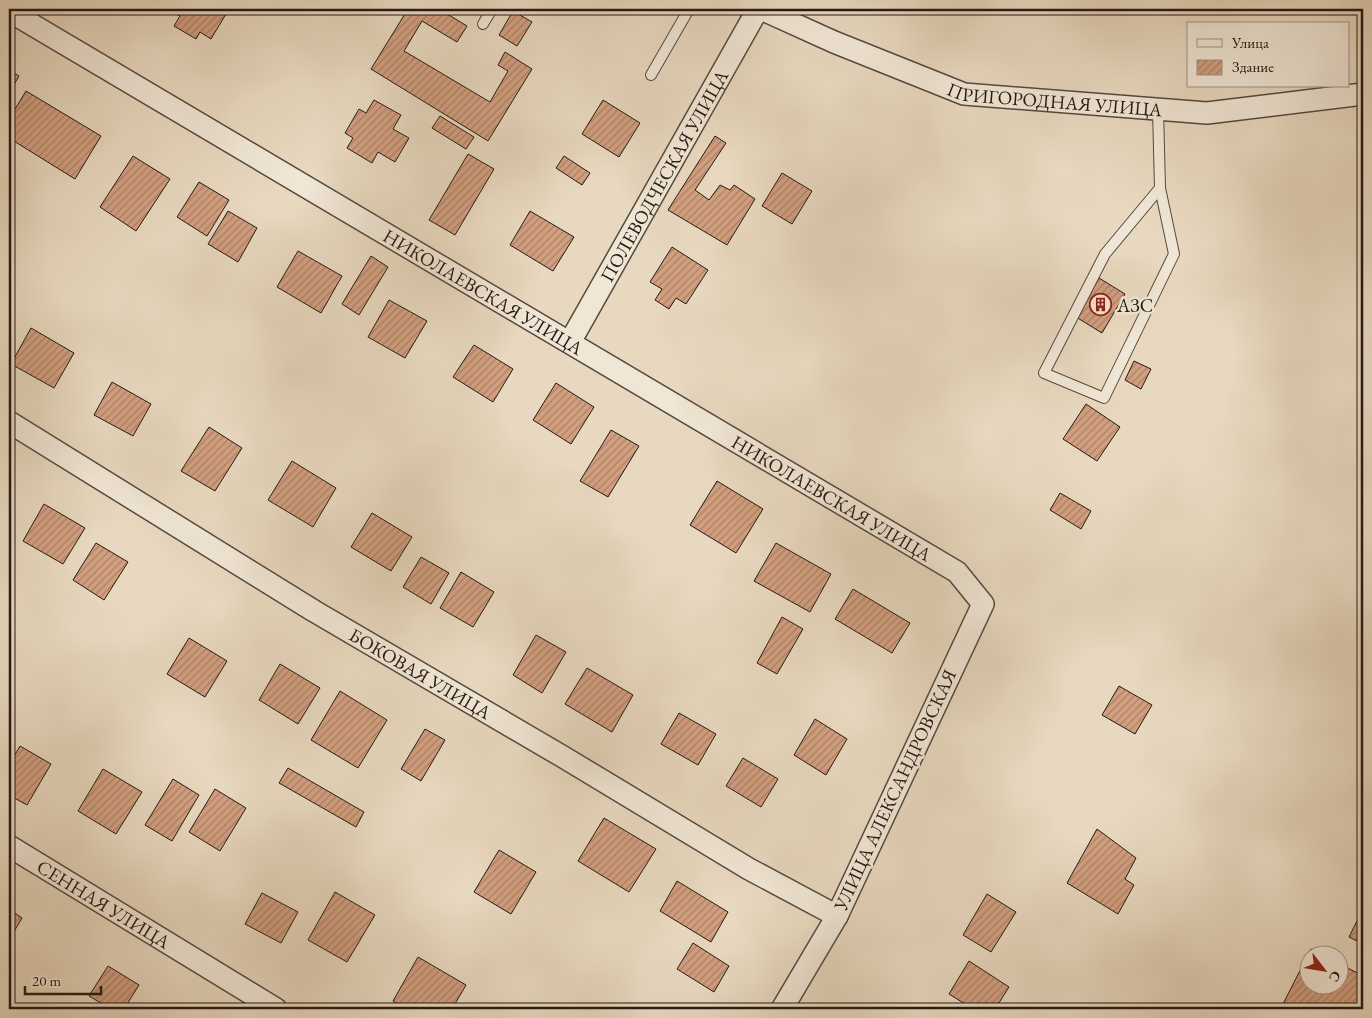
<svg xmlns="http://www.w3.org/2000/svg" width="1372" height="1018" font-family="'EB Garamond',serif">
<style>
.building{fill:url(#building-hatch);stroke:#251914}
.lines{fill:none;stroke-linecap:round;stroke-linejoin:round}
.lane-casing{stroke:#56493f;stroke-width:12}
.street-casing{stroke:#56493f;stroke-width:24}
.lane{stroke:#f0e6d5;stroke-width:10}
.street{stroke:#f0e6d5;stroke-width:21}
.labels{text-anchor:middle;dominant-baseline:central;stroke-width:5;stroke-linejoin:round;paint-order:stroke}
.street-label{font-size:19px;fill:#251914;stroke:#f0e6d5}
.poi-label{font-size:19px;fill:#251914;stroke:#f0e6d5;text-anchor:start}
</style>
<defs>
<pattern id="building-hatch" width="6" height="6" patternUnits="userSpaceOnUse" patternTransform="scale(1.25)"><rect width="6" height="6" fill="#d29f7f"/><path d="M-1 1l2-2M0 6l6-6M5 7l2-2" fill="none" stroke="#aa8167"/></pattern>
</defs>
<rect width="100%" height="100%" fill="#e8d8bf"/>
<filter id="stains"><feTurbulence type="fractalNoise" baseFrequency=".004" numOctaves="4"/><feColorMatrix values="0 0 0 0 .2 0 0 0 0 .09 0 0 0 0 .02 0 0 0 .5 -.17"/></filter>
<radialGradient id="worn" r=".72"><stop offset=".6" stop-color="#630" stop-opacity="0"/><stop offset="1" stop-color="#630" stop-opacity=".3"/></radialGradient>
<g class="building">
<path d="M 168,9 L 229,9 L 211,39 L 200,32 L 196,39 L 174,26 L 180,16 Z"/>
<path d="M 408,9 L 439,9 L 467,26 L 457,42 L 422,21 L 404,51 L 490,102 L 508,71 L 498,65 L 505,52 L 532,69 L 488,141 L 371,69 Z"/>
<path d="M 513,11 L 532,22 L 517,46 L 499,35 Z"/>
<path d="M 9,70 L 19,76 L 9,93 Z"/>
<path d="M 26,91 L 101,136 L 75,179 L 9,138 L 9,119 Z"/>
<path d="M 374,100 L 401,115 L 393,129 L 409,138 L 395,162 L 378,152 L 372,163 L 347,148 L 353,138 L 345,133 L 359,109 L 366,113 Z"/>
<path d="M 603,100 L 640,123 L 619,157 L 582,134 Z"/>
<path d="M 440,116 L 474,137 L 466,149 L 432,128 Z"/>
<path d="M 715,136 L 726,143 L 695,190 L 709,200 L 720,185 L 730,190 L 734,185 L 755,199 L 727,245 L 668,210 Z"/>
<path d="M 468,154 L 494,169 L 455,235 L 429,220 Z"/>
<path d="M 133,156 L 170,179 L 136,231 L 100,207 Z"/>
<path d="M 564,156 L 590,173 L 582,185 L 556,168 Z"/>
<path d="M 782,173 L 812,191 L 792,224 L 762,206 Z"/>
<path d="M 199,182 L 229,200 L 207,236 L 177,217 Z"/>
<path d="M 228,211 L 257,228 L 238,262 L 208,244 Z"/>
<path d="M 530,211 L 574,237 L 553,271 L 510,245 Z"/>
<path d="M 672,247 L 708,270 L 686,304 L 676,298 L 669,309 L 655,300 L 662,289 L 650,282 Z"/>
<path d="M 298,251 L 342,276 L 321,313 L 277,287 Z"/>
<path d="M 371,256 L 388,267 L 359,315 L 342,304 Z"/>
<path d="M 1099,278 L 1125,294 L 1102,333 L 1076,317 Z"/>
<path d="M 389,300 L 427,321 L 405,358 L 368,337 Z"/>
<path d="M 31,328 L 74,353 L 54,388 L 11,364 Z"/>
<path d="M 474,345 L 513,369 L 493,402 L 453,377 Z"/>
<path d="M 1134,361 L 1151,369 L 1141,389 L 1125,380 Z"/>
<path d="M 112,382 L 151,404 L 133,436 L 94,415 Z"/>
<path d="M 556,383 L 594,407 L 571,444 L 533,420 Z"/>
<path d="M 1086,404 L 1120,427 L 1097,461 L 1063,439 Z"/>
<path d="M 209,427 L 242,448 L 215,491 L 181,471 Z"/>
<path d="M 611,430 L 639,446 L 608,497 L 580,481 Z"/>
<path d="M 292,461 L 336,488 L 313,527 L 268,500 Z"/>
<path d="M 717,481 L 763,509 L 736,553 L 690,525 Z"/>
<path d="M 1060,493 L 1091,511 L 1081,529 L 1050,510 Z"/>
<path d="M 44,504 L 85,528 L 63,564 L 23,541 Z"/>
<path d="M 372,513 L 412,537 L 391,571 L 351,547 Z"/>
<path d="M 96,543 L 128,562 L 104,600 L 73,580 Z"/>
<path d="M 776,543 L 831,574 L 810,612 L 754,581 Z"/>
<path d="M 421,557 L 449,573 L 431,604 L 403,587 Z"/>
<path d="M 461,572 L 494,592 L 473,627 L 440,608 Z"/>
<path d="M 853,589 L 910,623 L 892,653 L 835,619 Z"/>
<path d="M 782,617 L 803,629 L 777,674 L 757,663 Z"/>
<path d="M 536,635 L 566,652 L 542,693 L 513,675 Z"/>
<path d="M 189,638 L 227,661 L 205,697 L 167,674 Z"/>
<path d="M 280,664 L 320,688 L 298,724 L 259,700 Z"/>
<path d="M 587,668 L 633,695 L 612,732 L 565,704 Z"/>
<path d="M 1119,686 L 1152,705 L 1135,734 L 1102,715 Z"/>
<path d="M 340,691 L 387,720 L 358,768 L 311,740 Z"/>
<path d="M 679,713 L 716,734 L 698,765 L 661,744 Z"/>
<path d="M 815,719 L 847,739 L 826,775 L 794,755 Z"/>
<path d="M 425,729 L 445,740 L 421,781 L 401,769 Z"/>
<path d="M 20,746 L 51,764 L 27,805 L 9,795 L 9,765 Z"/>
<path d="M 743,758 L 778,779 L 761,807 L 726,786 Z"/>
<path d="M 288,768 L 364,812 L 356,827 L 279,783 Z"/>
<path d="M 103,769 L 142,792 L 116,834 L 78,811 Z"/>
<path d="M 173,779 L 199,795 L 172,841 L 145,825 Z"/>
<path d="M 215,789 L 246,808 L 220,851 L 189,832 Z"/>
<path d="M 604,818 L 656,849 L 629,892 L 578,861 Z"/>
<path d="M 1097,829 L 1136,858 L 1125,879 L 1134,885 L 1118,914 L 1067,883 Z"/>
<path d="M 499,850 L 536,872 L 511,914 L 474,892 Z"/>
<path d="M 677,881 L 728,912 L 711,942 L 660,911 Z"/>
<path d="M 335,892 L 375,915 L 347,962 L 308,940 Z"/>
<path d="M 262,893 L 298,912 L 281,943 L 245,924 Z"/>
<path d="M 987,894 L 1016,912 L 991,952 L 963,935 Z"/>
<path d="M 9,909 L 22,918 L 9,940 Z"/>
<path d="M 1363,909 L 1363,944 L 1349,937 Z"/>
<path d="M 693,943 L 729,966 L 714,992 L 677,969 Z"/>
<path d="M 1311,949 L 1323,956 L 1310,956 L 1310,986 L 1340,986 L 1340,964 L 1363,976 L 1363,997 L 1357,1009 L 1294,1009 L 1283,1004 Z"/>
<path d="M 418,957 L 466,985 L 452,1009 L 408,1009 L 393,1001 Z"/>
<path d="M 969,961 L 1009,987 L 995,1009 L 973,1009 L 949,994 Z"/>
<path d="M 108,966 L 139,985 L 124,1009 L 111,1009 L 89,996 Z"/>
</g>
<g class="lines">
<defs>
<g id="lane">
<path d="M 483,24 L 492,9"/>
<path d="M 651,75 L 689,9"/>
<path d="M 1158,109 L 1160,188 L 1105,254 L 1044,373 L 1104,398 L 1174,254 L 1160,188"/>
</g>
<g id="street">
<path id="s1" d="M 761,9 L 834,42 L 964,94 L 1207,113 L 1363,94"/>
<path id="s2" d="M 9,11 L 957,572 L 983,604 L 837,916 L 782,1009"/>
<path id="s3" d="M 570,342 L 758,9"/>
<path id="s4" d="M 9,422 L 314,611 L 560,755 L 749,869 L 837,916"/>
<path id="s5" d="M 9,846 L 276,1009"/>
</g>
</defs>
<use href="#lane" class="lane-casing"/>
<use href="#street" class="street-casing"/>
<use href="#lane" class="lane"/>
<use href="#street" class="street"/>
</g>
<defs>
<symbol id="building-ring" viewBox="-11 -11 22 22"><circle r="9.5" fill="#f0e6d5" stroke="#8f2418" stroke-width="1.5"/><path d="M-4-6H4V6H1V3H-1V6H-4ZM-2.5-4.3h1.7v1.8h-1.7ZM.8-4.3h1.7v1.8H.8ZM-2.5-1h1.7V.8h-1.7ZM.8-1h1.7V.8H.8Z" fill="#8f2418"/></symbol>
</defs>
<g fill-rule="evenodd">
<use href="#building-ring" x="1088" y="292" width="25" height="25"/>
</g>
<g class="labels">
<g class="street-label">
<text stroke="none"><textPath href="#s1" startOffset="311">ПРИГОРОДНАЯ УЛИЦА</textPath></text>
<text stroke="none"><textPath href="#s3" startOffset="191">ПОЛЕВОДЧЕСКАЯ УЛИЦА</textPath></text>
<text stroke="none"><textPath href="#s2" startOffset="551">НИКОЛАЕВСКАЯ УЛИЦА</textPath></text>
<text stroke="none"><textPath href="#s2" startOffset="956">НИКОЛАЕВСКАЯ УЛИЦА</textPath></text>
<text stroke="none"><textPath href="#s4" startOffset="482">БОКОВАЯ УЛИЦА</textPath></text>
<text transform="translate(895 790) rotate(-65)">УЛИЦА АЛЕКСАНДРОВСКАЯ</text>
<text stroke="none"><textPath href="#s5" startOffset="111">СЕННАЯ УЛИЦА</textPath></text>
</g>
<g class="poi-label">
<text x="1117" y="305">АЗС</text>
</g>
</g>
<rect width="1372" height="1018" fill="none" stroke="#e8d8bf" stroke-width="30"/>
<rect x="10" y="10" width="1352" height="998" fill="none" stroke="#251914" stroke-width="2.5"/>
<rect x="15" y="15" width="1342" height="988" fill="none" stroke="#251914"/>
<rect x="1187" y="22" width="162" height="65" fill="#f0e6d5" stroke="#9f9488"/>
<rect x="1197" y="39" width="25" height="8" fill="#f0e6d5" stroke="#9f9488"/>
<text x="1232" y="48" font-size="15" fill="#251914">Улица</text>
<rect x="1197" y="60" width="25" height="15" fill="url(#building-hatch)" stroke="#9f9488"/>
<text x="1232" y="72" font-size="15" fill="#251914">Здание</text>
<g transform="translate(1324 970) rotate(121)"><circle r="24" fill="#f0e6d5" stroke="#9f9488"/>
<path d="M0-4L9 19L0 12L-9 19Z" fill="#8f2418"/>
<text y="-8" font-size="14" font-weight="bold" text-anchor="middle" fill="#251914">С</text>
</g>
<path d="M25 986v8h76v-8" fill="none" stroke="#251914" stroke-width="2.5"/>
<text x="32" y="986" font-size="15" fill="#251914" stroke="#f0e6d5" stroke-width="4" paint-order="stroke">20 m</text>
<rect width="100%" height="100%" filter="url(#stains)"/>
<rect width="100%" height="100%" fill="url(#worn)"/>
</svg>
